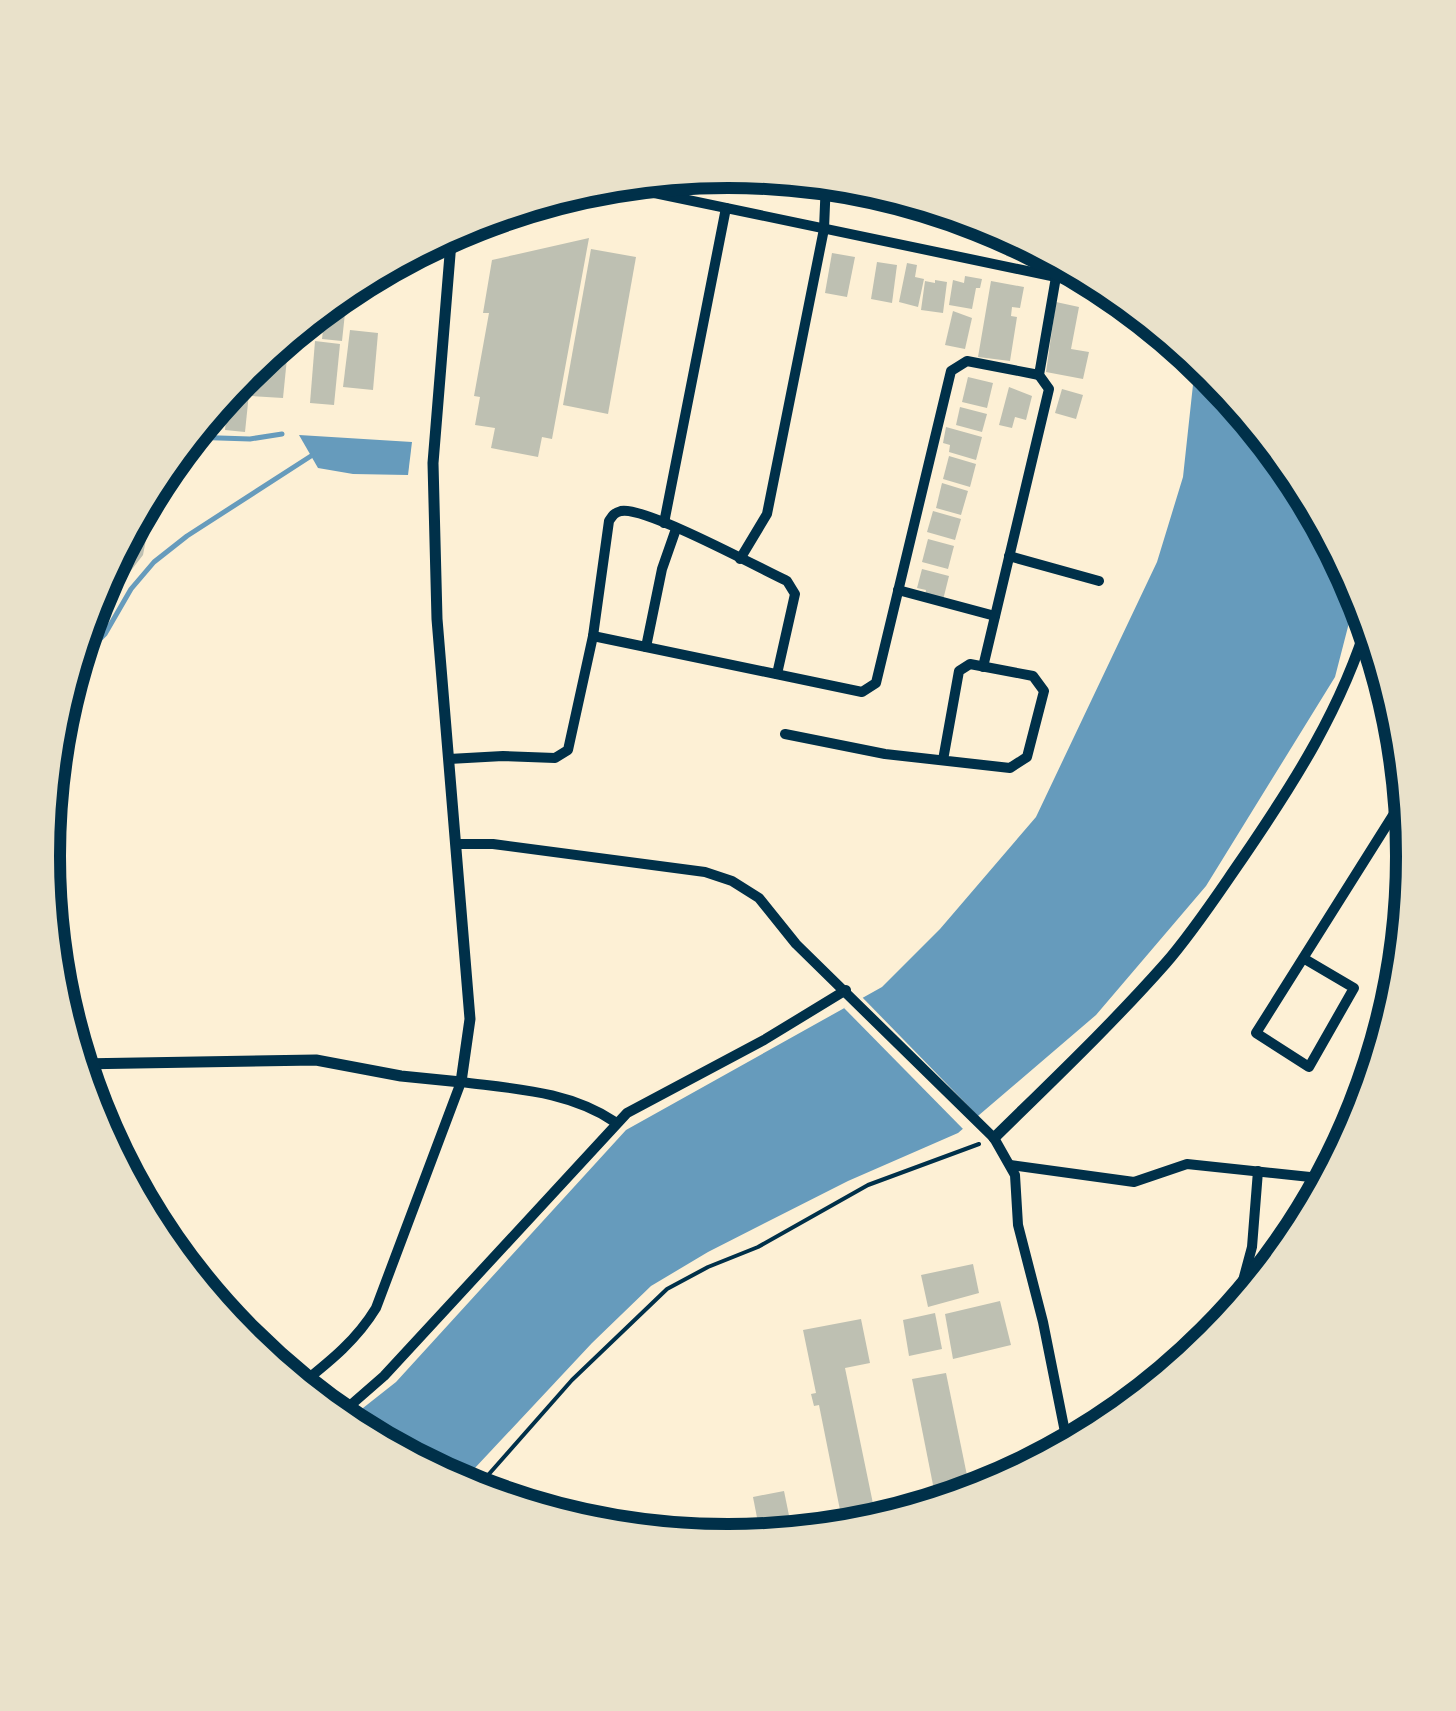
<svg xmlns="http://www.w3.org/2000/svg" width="1456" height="1711" font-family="'DejaVu Sans',sans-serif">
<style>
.water{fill:#669bbc}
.pier{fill:#fdf0d5}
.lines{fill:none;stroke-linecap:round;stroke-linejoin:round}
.stream{stroke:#669bbc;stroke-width:5}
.building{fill:#bec0b2}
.path{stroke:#003049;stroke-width:4}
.minor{stroke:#003049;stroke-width:10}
.tertiary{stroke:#003049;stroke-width:11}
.rim{fill:none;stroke:#003049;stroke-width:12}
</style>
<rect width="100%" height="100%" fill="#fdf0d5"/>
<g class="water">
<path d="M 1196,357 L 1213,371 L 1298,475 L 1358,588 L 1335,677 L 1206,886 L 1096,1015 L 958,1133 L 848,1181 L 708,1252 L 651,1286 L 592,1343 L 459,1485 L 347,1425 L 344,1423 L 396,1382 L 626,1130 L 882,987 L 940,929 L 1036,817 L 1157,562 L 1183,477 Z"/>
<path d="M 299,435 L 412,442 L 408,475 L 353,474 L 318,468 Z"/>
</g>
<path class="pier" d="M 861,996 L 982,1120 L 967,1133 L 844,1008 Z"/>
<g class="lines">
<g class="stream">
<path d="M 189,437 L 250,439 L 282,434"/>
<path d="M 73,666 L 105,634 L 131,589 L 154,562 L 187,536 L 311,456"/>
</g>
</g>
<g class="building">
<path d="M 963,214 L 997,226 L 994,239 L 958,228 Z"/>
<path d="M 1012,233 L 1079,270 L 1078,270 L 1006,256 Z"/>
<path d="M 589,238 L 552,439 L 542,437 L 538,457 L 491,448 L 495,428 L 475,425 L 480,397 L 474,396 L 489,313 L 483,313 L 492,260 Z"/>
<path d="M 591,249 L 636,257 L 608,414 L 563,405 Z"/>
<path d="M 832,253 L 855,257 L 847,297 L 825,293 Z"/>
<path d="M 877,262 L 897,265 L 892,303 L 871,299 Z"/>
<path d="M 907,263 L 917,265 L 915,277 L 924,279 L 918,307 L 899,302 Z"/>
<path d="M 965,276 L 982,279 L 980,288 L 976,288 L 972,309 L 949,305 L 953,280 L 964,283 Z"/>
<path d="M 935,280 L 947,282 L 943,313 L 921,310 L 925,281 L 935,283 Z"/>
<path d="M 991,281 L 1024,287 L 1020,308 L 1012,307 L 1011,316 L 1017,317 L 1010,361 L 978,357 Z"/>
<path d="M 348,285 L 342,341 L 322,339 L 325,313 L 316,312 Z"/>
<path d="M 1056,302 L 1079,307 L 1071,349 L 1089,352 L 1083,379 L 1046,372 Z"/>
<path d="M 953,311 L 972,318 L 965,349 L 945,345 Z"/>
<path d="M 350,330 L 378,333 L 373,390 L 343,387 Z"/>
<path d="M 284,338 L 289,338 L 283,398 L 252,396 L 255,361 Z"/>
<path d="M 315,341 L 340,344 L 334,405 L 310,403 Z"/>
<path d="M 252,364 L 245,432 L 225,430 L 229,389 Z"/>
<path d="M 968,377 L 993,383 L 987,408 L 962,402 Z"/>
<path d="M 1009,387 L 1032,396 L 1026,420 L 1015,417 L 1012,428 L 999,425 Z"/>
<path d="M 1062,389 L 1083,395 L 1076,419 L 1055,413 Z"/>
<path d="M 960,407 L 987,414 L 982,432 L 956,425 Z"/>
<path d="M 946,427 L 982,437 L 976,460 L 949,452 L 950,445 L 943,443 Z"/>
<path d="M 949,456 L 976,464 L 970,487 L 943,479 Z"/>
<path d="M 942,483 L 968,491 L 961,515 L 936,508 Z"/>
<path d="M 143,504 L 148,529 L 143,555 L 126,577 L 104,617 L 80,641 L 95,593 Z"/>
<path d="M 933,511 L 961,519 L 955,540 L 927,532 Z"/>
<path d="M 928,539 L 954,546 L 948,569 L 922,562 Z"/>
<path d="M 922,569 L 949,576 L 943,600 L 925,596 L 926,590 L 917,588 Z"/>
<path d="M 973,1264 L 979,1293 L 928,1307 L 921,1275 Z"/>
<path d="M 1000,1301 L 1011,1345 L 953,1359 L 945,1314 Z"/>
<path d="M 935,1313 L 942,1349 L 909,1356 L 903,1320 Z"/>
<path d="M 861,1319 L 870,1363 L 845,1368 L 877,1523 L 844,1530 L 819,1405 L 814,1406 L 811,1394 L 816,1393 L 803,1330 Z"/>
<path d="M 946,1373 L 971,1495 L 937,1505 L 912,1379 Z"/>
<path d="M 784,1491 L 793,1535 L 761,1538 L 753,1497 Z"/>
</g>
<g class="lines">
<path class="path" d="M 474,1491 L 572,1380 L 667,1289 L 708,1267 L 758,1247 L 868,1185 L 979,1144"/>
<g class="minor">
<path d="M 637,179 L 640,190 L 1099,286 L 1103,283"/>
<path d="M 664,523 L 726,208"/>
<path d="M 1009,556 L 1099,581"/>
<path d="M 740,559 L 767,514 L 824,229 L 826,180"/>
<path d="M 898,590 L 995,616"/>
<path d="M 593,636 L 862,692 L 876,683 L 951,371 L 967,361 L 1039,375"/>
<path d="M 646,647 L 662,569 L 676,529"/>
<path d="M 983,667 L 1049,389 L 1039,375 L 1056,277"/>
<path d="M 785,734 L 885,754 L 1010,768 L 1027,757 L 1044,691 L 1033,676 L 970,664 L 959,671 L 943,760"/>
<path d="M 449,759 L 503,756 L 555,758 L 568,750 L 593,636 L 609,521 C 613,515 614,513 621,511 C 645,506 759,568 787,581 L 795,594 L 777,674"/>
<path d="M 456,844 L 493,844 L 705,872 L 732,881 L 759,898 L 796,944 L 994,1138 L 1015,1175 L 1018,1225 L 1043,1322 L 1068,1447"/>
<path d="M 1303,958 L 1354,988 L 1309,1067 L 1256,1033 L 1407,793"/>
<path d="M 1010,1165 L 1134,1182 L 1187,1164 L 1329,1179"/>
<path d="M 1234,1314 L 1252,1247 L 1258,1171"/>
<path d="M 299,1386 C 329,1362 356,1341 376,1308 L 461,1082 C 515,1089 569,1091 615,1122"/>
<path d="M 337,1417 L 384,1376 L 627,1113 L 764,1040 L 846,990"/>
</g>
<g class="tertiary">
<path d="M 78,1064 L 316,1060 L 401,1076 L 461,1082 L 470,1019 L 437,619 L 433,463 L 452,230"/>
<path d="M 994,1138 C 1052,1081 1111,1025 1165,964 C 1193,932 1217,895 1242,859 C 1294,783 1342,708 1369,618"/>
</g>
</g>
<path d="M0 0H1456V1711H0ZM60 856a668 668 0 1 1 1336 0a668 668 0 1 1-1336 0Z" fill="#e9e1ca" fill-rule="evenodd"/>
<path class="rim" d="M60 856a668 668 0 1 1 1336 0a668 668 0 1 1-1336 0Z"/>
</svg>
